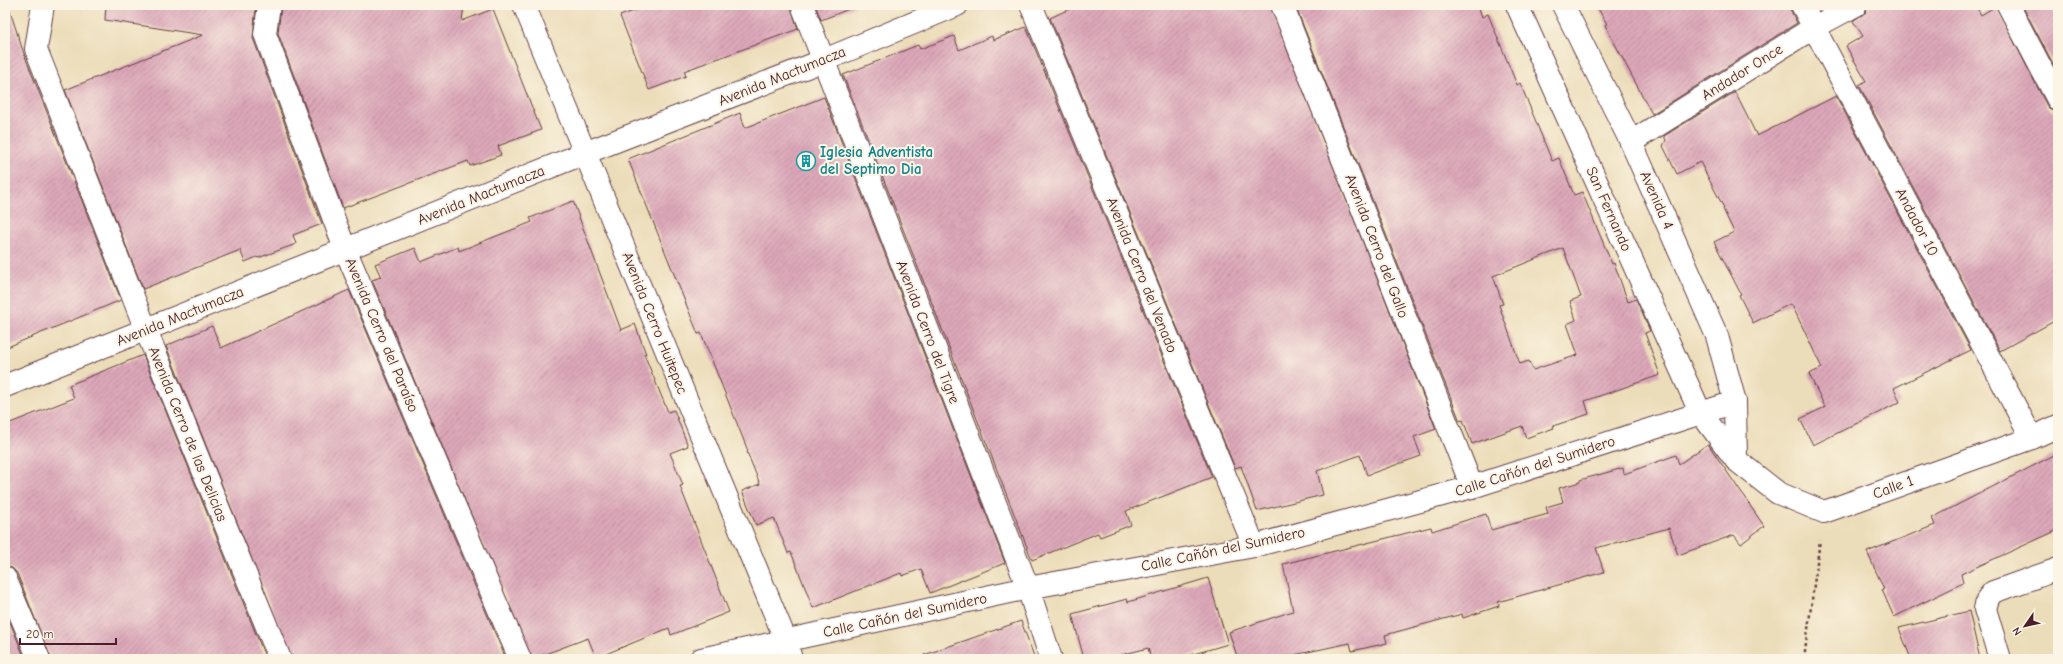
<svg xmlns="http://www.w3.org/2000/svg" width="2063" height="664" font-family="'Comic Neue',sans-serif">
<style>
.building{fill:url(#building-hatch);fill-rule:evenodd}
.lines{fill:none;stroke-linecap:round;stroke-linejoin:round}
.minor-casing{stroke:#623c40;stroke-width:24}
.tertiary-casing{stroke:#623c40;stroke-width:24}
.path{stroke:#623c40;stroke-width:2.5;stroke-dasharray:3 3;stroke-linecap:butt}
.minor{stroke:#fff;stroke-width:22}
.tertiary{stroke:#fff;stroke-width:22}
.labels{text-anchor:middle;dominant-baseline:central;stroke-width:4;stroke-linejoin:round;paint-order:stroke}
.street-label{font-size:15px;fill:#4a1f2b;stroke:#fcf5e5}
.culture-label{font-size:15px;font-weight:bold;fill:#0d838f;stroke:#fcf5e5;text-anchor:start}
</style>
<defs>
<pattern id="building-hatch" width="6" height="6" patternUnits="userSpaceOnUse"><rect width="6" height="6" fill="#dda8ba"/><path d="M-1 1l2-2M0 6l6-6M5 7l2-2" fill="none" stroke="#b58897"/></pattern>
</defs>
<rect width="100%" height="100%" fill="#fcf5e5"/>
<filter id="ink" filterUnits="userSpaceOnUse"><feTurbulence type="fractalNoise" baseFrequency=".025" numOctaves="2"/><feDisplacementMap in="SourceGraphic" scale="8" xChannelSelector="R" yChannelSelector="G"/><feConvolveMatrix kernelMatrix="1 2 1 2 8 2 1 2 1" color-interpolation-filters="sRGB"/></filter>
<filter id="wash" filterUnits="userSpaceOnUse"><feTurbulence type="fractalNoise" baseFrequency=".012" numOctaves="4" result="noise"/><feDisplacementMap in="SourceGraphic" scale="16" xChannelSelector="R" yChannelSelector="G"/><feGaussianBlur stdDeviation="0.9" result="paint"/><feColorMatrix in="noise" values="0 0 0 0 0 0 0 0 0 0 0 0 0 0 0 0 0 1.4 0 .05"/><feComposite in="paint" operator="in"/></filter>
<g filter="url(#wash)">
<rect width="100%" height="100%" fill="#ecddba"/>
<g id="blocks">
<g class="building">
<path d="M 5,5 L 8,5 L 24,54 L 121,300 L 5,348 Z"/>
<path d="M 106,5 L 256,5 L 253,38 L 322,224 L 293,235 L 296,244 L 258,258 L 257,257 L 245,262 L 240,250 L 143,289 L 65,90 L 203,35 L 105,20 Z"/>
<path d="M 281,5 L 464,5 L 462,21 L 493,9 L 541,130 L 498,146 L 501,155 L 470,166 L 468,161 L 343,208 L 278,33 Z"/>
<path d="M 650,5 L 790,5 L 798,29 L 684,71 L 686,76 L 649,90 L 620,16 Z"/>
<path d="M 815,5 L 854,5 L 854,7 L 821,20 Z"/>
<path d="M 1078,5 L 1270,5 L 1436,429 L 1414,437 L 1421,456 L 1367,475 L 1360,455 L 1317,471 L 1323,495 L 1257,511 L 1241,466 L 1235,468 L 1050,18 Z"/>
<path d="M 1295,5 L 1478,5 L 1482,17 L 1488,14 L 1517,85 L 1520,83 L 1552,161 L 1559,158 L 1574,195 L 1582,192 L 1612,264 L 1614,263 L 1628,302 L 1636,299 L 1650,331 L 1645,333 L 1660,375 L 1585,401 L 1589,414 L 1553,426 L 1554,428 L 1526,438 L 1522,426 L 1472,444 L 1463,420 L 1460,421 ZM 1563,248 L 1581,297 L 1570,301 L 1576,320 L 1567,324 L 1578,355 L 1533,370 L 1529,361 L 1520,364 L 1499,305 L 1503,304 L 1493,276 Z"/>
<path d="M 1596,5 L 1788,5 L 1797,23 L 1652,114 L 1605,25 L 1607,24 Z"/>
<path d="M 1868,5 L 1975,5 L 1981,15 L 1996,6 L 2047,106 L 2052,111 L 2058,112 L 2058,319 L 2000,351 L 1859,85 L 1866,81 L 1846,46 L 1863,36 L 1853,21 L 1866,12 Z"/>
<path d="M 2022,5 L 2058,5 L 2058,73 Z"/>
<path d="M 1026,27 L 1212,477 L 1126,511 L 1131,525 L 1100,537 L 1098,533 L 1032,560 L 843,75 L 918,45 L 920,49 L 954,36 L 959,50 L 992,36 L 993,40 Z"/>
<path d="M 1735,92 L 1757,136 L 1836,96 L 1971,350 L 1894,388 L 1900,402 L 1813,445 L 1800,419 L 1825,407 L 1809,374 L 1822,368 L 1792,305 L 1790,304 L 1753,323 L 1739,295 L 1741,294 L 1714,242 L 1734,232 L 1723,209 L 1724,208 L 1700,162 L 1677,174 L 1663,146 L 1666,140 L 1664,136 Z"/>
<path d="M 824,97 L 1005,563 L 930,593 L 921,569 L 902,576 L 901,573 L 813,608 L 791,552 L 788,553 L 774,518 L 756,525 L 742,491 L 760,484 L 747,452 L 748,451 L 701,333 L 698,334 L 628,159 L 740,113 L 745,128 Z"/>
<path d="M 573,201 L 621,330 L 635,324 L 646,354 L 644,354 L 668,412 L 674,410 L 688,446 L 670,453 L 683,485 L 680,486 L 729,612 L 671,635 L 669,628 L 596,658 L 588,638 L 532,659 L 372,280 L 381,277 L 375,264 L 415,248 L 421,262 L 458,247 L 459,251 L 532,222 L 530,218 Z"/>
<path d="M 349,290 L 506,659 L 292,659 L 166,346 L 212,326 L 221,348 Z"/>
<path d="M 143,355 L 266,659 L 51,659 L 17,573 L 12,568 L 5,566 L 5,425 L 74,398 L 69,385 Z"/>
<path d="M 1708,444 L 1764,526 L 1741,544 L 1734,535 L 1678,555 L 1669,528 L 1596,548 L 1604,572 L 1498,602 L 1499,606 L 1463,618 L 1462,614 L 1385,635 L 1387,643 L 1352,651 L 1350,643 L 1275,659 L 1238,659 L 1229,632 L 1293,611 L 1283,564 L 1431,527 L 1432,531 L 1486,514 L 1491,530 L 1548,514 L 1546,507 L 1563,502 L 1559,488 L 1580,482 L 1580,480 L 1623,468 L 1624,474 L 1676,455 L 1679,464 Z"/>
<path d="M 2058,453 L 2058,530 L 1961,574 L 1963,583 L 1894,617 L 1882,590 L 1884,589 L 1867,552 L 1935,525 L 1932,518 Z"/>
<path d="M 1208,578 L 1228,644 L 1177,659 L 1151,659 L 1148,648 L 1106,659 L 1084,659 L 1072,614 L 1127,599 L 1128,602 Z"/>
<path d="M 5,610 L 25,659 L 5,659 Z"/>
<path d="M 1969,611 L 1980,659 L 1911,659 L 1899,628 Z"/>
<path d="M 1021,621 L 1035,659 L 924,659 L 924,655 Z"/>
</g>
</g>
</g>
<g filter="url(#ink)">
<use href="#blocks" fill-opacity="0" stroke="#623c40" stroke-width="1"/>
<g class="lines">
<defs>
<g id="minor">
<path d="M 43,5 L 36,49 L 146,330 L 280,659"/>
<path d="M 269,5 L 265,34 L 345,249 L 520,659"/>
<path d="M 524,5 L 786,641 L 791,659"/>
<path d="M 802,5 L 1028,588 L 1051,659"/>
<path d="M 1031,5 L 1254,546"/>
<path d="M 1282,5 L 1472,487"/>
<path d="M 1517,5 L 1700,412 L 1736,460 L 1778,493 L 1824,512 L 2032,438 L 2058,426"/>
<path d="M 1563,5 L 1631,142 L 1717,336 L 1735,402 L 1736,460"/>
<path d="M 1802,5 L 2032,438"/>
<path d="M 2008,5 L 2058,100"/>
<path d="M 1631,142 L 1813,28 L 1856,5"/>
<path d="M 5,578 L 39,659"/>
<path d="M 701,659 L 1028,588 L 1254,546 L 1472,487 L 1735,402"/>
<path d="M 2000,659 L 1985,609 L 1988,598 L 1993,592 L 2058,569"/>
</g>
<path id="tertiary" d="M 5,386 L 585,153 L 822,61 L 957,5"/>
</defs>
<use href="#minor" class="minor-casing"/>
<use href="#tertiary" class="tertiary-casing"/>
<path class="path" d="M 1804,659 L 1820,540"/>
<use href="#minor" class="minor"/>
<use href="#tertiary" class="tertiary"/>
</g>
</g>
<defs>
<symbol id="building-ring" viewBox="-11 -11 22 22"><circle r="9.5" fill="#fcf5e5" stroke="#0f9aa8" stroke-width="1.5"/><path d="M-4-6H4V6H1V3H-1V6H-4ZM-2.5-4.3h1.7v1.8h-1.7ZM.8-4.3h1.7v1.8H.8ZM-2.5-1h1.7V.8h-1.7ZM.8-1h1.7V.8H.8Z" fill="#0f9aa8"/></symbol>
</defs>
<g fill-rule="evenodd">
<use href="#building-ring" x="795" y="150" width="22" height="22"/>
</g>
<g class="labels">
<g class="street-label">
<text transform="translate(1742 72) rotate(-32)">Andador Once</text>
<text transform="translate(782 76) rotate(-22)">Avenida Mactumacza</text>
<text transform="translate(481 195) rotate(-22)">Avenida Mactumacza</text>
<text transform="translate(1657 200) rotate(66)">Avenida 4</text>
<text transform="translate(1609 209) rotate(66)">San Fernando</text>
<text transform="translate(1917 222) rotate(62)">Andador 10</text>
<text transform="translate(1377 246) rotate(69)">Avenida Cerro del Gallo</text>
<text transform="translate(1142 275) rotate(68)">Avenida Cerro del Venado</text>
<text transform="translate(180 316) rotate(-22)">Avenida Mactumacza</text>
<text transform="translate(655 323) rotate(68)">Avenida Cerro Huitepec</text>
<text transform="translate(928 332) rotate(69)">Avenida Cerro del Tigre</text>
<text transform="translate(382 335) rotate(67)">Avenida Cerro del Paraíso</text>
<text transform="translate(188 434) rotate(68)">Avenida Cerro de las Delicias</text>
<text transform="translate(1535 466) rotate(-18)">Calle Cañón del Sumidero</text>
<text transform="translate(1893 487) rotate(-20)">Calle 1</text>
<text transform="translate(1223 549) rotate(-12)">Calle Cañón del Sumidero</text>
<text transform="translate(905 615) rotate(-12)">Calle Cañón del Sumidero</text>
</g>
<g class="culture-label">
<text x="820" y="152">Iglesia Adventista<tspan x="820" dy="17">del Septimo Dia</tspan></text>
</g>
</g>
<rect width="2063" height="664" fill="none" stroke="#fcf5e5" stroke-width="20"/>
<g transform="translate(2025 626) rotate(236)" stroke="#fcf5e5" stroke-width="3" paint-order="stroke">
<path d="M0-3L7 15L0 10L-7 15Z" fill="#4a1f2b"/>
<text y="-6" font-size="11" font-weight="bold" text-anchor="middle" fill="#4a1f2b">N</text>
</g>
<path d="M20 638v6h96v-6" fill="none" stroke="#4a1f2b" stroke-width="2"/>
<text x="26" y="638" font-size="12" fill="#4a1f2b" stroke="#fcf5e5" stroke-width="3" paint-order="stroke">20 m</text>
</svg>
